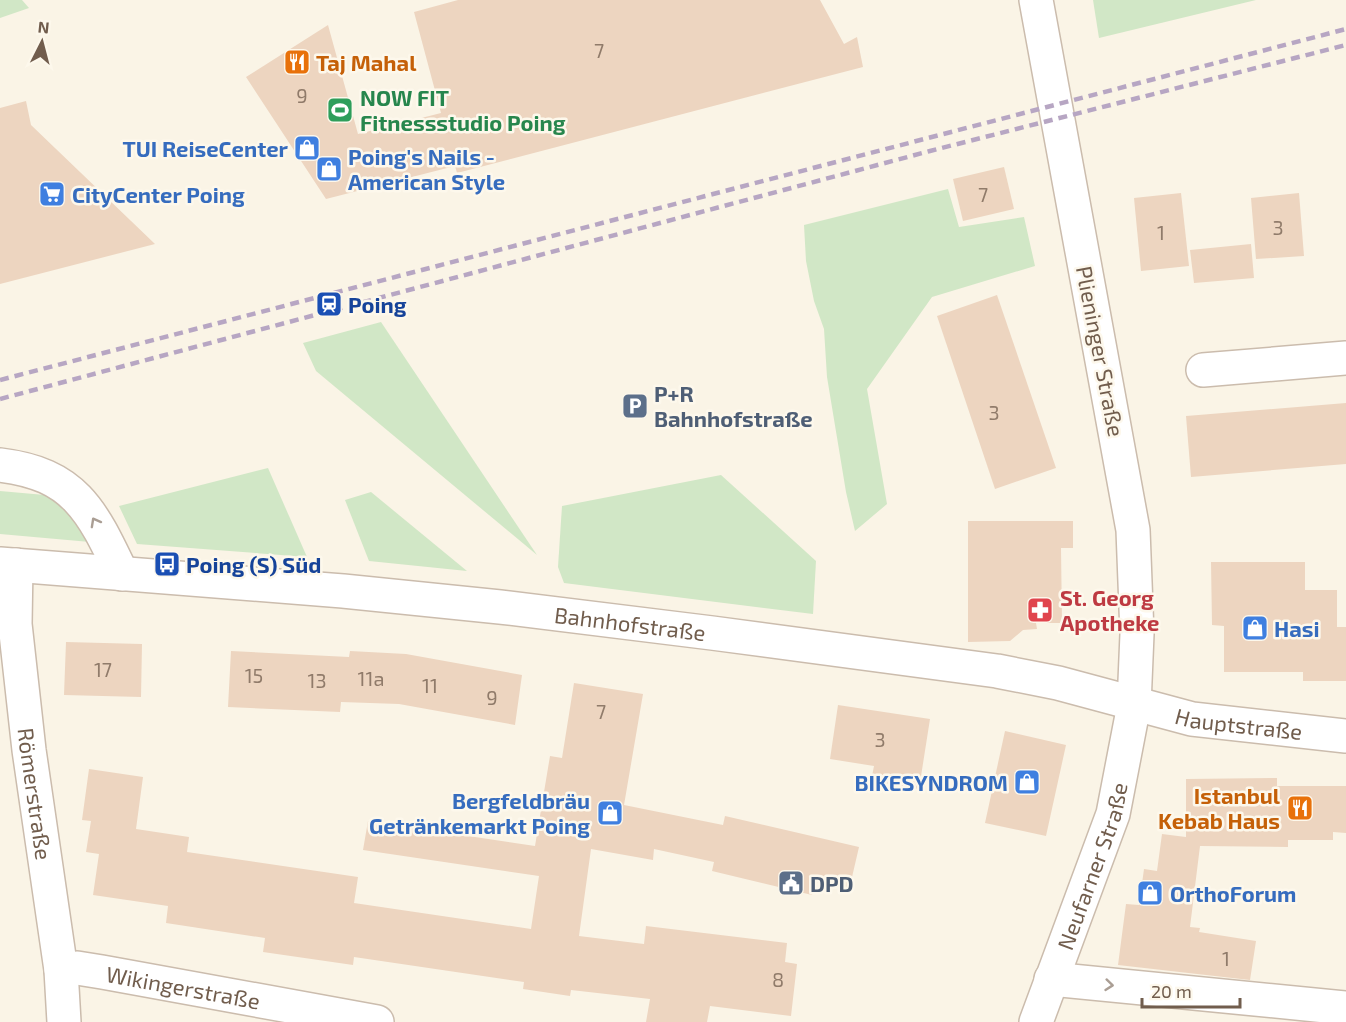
<svg xmlns="http://www.w3.org/2000/svg" width="1346" height="1022" font-family="'Exo 2',sans-serif">
<style>
.green{fill:#d1e7c6}
.building{fill:#edd5c0}
.lines{fill:none;stroke-linecap:round;stroke-linejoin:round}
.minor-casing{stroke:#cbbcad;stroke-width:36}
.tertiary-casing{stroke:#cbbcad;stroke-width:36}
.minor{stroke:#fff;stroke-width:33}
.tertiary{stroke:#fff;stroke-width:33}
.rail{stroke:#b7a6c3;stroke-width:4.5;stroke-dasharray:9 6;stroke-linecap:butt}
.oneway{stroke:#aa9e94}
.labels{text-anchor:middle;dominant-baseline:central;stroke-width:5;stroke-linejoin:round;paint-order:stroke}
.number-label{font-size:20px;fill:#907b6a}
.food-label{font-size:22px;font-weight:bold;fill:#c56008;stroke:#fdf8ec;text-anchor:start}
.leisure-label{font-size:22px;font-weight:bold;fill:#27864d;stroke:#fdf8ec;text-anchor:start}
.shop-label{font-size:22px;font-weight:bold;fill:#366cbe;stroke:#fdf8ec;text-anchor:start}
.transit-label{font-size:22px;font-weight:bold;fill:#164399;stroke:#fdf8ec;text-anchor:start}
.street-label{font-size:22px;fill:#715d4d;stroke:#fdf8ec}
.service-label{font-size:22px;font-weight:bold;fill:#4e5e75;stroke:#fdf8ec;text-anchor:start}
.health-label{font-size:22px;font-weight:bold;fill:#be3a42;stroke:#fdf8ec;text-anchor:start}
</style>
<rect width="100%" height="100%" fill="#faf4e6"/>
<g class="green">
<path d="M 0,0 L 22,0 L 29,8 L 0,18 Z"/>
<path d="M 1093,0 L 1256,0 L 1099,38 Z"/>
<path d="M 948,189 L 959,227 L 1024,217 L 1035,266 L 932,297 L 867,389 L 887,504 L 855,531 L 846,492 L 827,377 L 824,329 L 814,301 L 806,261 L 804,225 Z"/>
<path d="M 381,322 L 537,555 L 316,371 L 303,343 Z"/>
<path d="M 268,468 L 307,557 L 137,544 L 119,506 Z"/>
<path d="M 721,475 L 816,561 L 813,614 L 564,583 L 558,567 L 562,506 Z"/>
<path d="M 0,491 L 56,496 L 90,542 L 0,534 Z"/>
<path d="M 371,492 L 467,571 L 369,561 L 345,500 Z"/>
</g>
<g class="building">
<path d="M 458,0 L 820,0 L 844,44 L 857,37 L 863,67 L 457,173 L 455,166 L 326,199 L 246,77 L 328,25 L 358,134 L 441,113 L 414,12 Z"/>
<path d="M 26,101 L 31,125 L 155,244 L 0,284 L 0,108 Z"/>
<path d="M 1004,167 L 1014,209 L 963,221 L 953,179 Z"/>
<path d="M 1181,193 L 1189,266 L 1141,271 L 1134,198 Z"/>
<path d="M 1299,193 L 1304,256 L 1256,259 L 1251,198 Z"/>
<path d="M 1251,244 L 1254,278 L 1194,283 L 1190,250 Z"/>
<path d="M 997,295 L 1056,468 L 995,489 L 937,316 Z"/>
<path d="M 1346,403 L 1346,464 L 1191,477 L 1186,416 Z"/>
<path d="M 968,521 L 1073,521 L 1073,548 L 1061,548 L 1062,623 L 1036,623 L 1037,629 L 1023,630 L 1010,641 L 968,642 Z"/>
<path d="M 1211,562 L 1305,562 L 1305,590 L 1337,590 L 1337,627 L 1346,627 L 1346,681 L 1303,681 L 1303,672 L 1224,672 L 1224,626 L 1212,625 Z"/>
<path d="M 66,642 L 142,644 L 141,697 L 64,695 Z"/>
<path d="M 231,651 L 349,657 L 350,651 L 406,654 L 522,675 L 515,725 L 399,704 L 341,702 L 340,712 L 228,707 Z"/>
<path d="M 574,683 L 643,694 L 624,805 L 723,825 L 725,816 L 859,847 L 849,890 L 816,882 L 812,895 L 712,871 L 714,862 L 654,849 L 653,860 L 591,849 L 579,936 L 644,944 L 646,926 L 787,943 L 785,962 L 797,964 L 791,1016 L 710,1006 L 707,1022 L 646,1022 L 650,999 L 571,990 L 570,996 L 523,989 L 524,982 L 354,957 L 353,965 L 263,952 L 265,938 L 166,923 L 168,906 L 93,895 L 99,854 L 86,852 L 91,821 L 82,820 L 89,769 L 143,777 L 136,829 L 189,837 L 187,852 L 358,877 L 354,903 L 531,929 L 539,876 L 363,850 L 368,821 L 535,846 L 550,756 L 562,758 Z"/>
<path d="M 838,705 L 930,719 L 919,789 L 871,781 L 874,766 L 830,759 Z"/>
<path d="M 1005,731 L 1066,745 L 1046,836 L 985,823 Z"/>
<path d="M 1277,778 L 1277,786 L 1346,786 L 1346,833 L 1333,832 L 1333,840 L 1288,840 L 1288,847 L 1200,846 L 1190,927 L 1200,928 L 1199,932 L 1256,941 L 1250,980 L 1118,965 L 1126,904 L 1139,905 L 1144,869 L 1157,871 L 1162,834 L 1186,837 L 1186,779 Z"/>
</g>
<g class="lines">
<defs>
<g id="minor">
<path d="M 1203,370 L 1346,358"/>
<path d="M 0,465 C 75,474 92,511 122,574"/>
<path id="s1" d="M 0,564 L 343,591 L 500,607 L 712,633 L 997,671 L 1058,683 L 1192,719 L 1346,736"/>
<path id="s2" d="M 16,565 L 15,624 L 29,750 L 61,970 L 64,1022"/>
<path id="s3" d="M 61,970 L 77,968 L 102,972 L 377,1022"/>
<path d="M 1051,979 L 1346,1008"/>
</g>
<g id="tertiary">
<path id="s4" d="M 1036,1022 L 1113,814 L 1134,705 L 1137,634 L 1133,530 L 1036,0"/>
</g>
</defs>
<use href="#minor" class="minor-casing"/>
<use href="#tertiary" class="tertiary-casing"/>
<use href="#minor" class="minor"/>
<use href="#tertiary" class="tertiary"/>
<g class="rail">
<path d="M 0,380 L 1346,29"/>
<path d="M 0,399 L 930,151 L 1346,45"/>
</g>
</g>
<defs><path id="oneway-chevron" d="M-2-3.5L2.5 0L-2 3.5" fill="none" stroke-width="1.6" stroke-linecap="round" stroke-linejoin="round" transform="scale(1.5)"/></defs>
<g class="oneway">
<use href="#oneway-chevron" transform="translate(95 522) rotate(-119)"/>
<use href="#oneway-chevron" transform="translate(1109 985) rotate(6)"/>
</g>
<defs>
<symbol id="restaurant-square" viewBox="-11 -11 22 22"><rect x="-9" y="-9" width="18" height="18" rx="4" fill="#e8710a" stroke="#fdf8ec"/><path d="M-5-6h1v4h1v-4h1v4h1v-4h1v5L-1.5 .5V6h-2V.5L-5-1ZM5-6V6H3V1.5H1.5Q1.5-4 5-6Z" fill="#fff"/></symbol>
<symbol id="stadium-square" viewBox="-11 -11 22 22"><rect x="-9" y="-9" width="18" height="18" rx="4" fill="#2e9e5b" stroke="#fdf8ec"/><path d="M0-5a6.5 5 0 1 0 0 10a6.5 5 0 1 0 0-10ZM-3.5-1.8h7v3.6h-7Z" fill="#fff"/></symbol>
<symbol id="shop-square" viewBox="-11 -11 22 22"><rect x="-9" y="-9" width="18" height="18" rx="4" fill="#3f7fe0" stroke="#fdf8ec"/><path d="M-5-2.5h2.3a2.7 3.5 0 0 1 5.4 0H5L5.5 6h-11ZM-1.5-2.5h3a1.5 2.3 0 0 0-3 0Z" fill="#fff"/></symbol>
<symbol id="supermarket-square" viewBox="-11 -11 22 22"><rect x="-9" y="-9" width="18" height="18" rx="4" fill="#3f7fe0" stroke="#fdf8ec"/><path d="M-6-5.5h2.5l.6 2H6L4.5 2H-2.5L-4.4-4H-6ZM-1.5 3.2a1.3 1.3 0 1 0 .1 0ZM3 3.2a1.3 1.3 0 1 0 .1 0Z" fill="#fff"/></symbol>
<symbol id="station-square" viewBox="-11 -11 22 22"><rect x="-9" y="-9" width="18" height="18" rx="4" fill="#1a4fb4" stroke="#fdf8ec"/><path d="M-3-6H3Q5-6 5-4V2Q5 4 3 4L4.5 6H3L1.5 4h-3L-3 6H-4.5L-3 4Q-5 4-5 2V-4Q-5-6-3-6ZM-3.5-4v3h7v-3ZM-3.5 1v1.5H-2V1ZM2 1v1.5H3.5V1Z" fill="#fff"/></symbol>
<symbol id="parking-square" viewBox="-11 -11 22 22"><rect x="-9" y="-9" width="18" height="18" rx="4" fill="#5c6f8a" stroke="#fdf8ec"/><path d="M-3.5-5.5H1a3.5 3.5 0 0 1 0 7H-1V5.5H-3.5ZM-1-3.4V-.6H.8a1.4 1.4 0 0 0 0-2.8Z" fill="#fff"/></symbol>
<symbol id="bus-square" viewBox="-11 -11 22 22"><rect x="-9" y="-9" width="18" height="18" rx="4" fill="#1a4fb4" stroke="#fdf8ec"/><path d="M-5-6H5V4H4V6H2V4H-2V6H-4V4H-5ZM-3.5-4V0h7V-4ZM-3.5 1.2v1.5H-2V1.2ZM2 1.2v1.5H3.5V1.2Z" fill="#fff"/></symbol>
<symbol id="pharmacy-square" viewBox="-11 -11 22 22"><rect x="-9" y="-9" width="18" height="18" rx="4" fill="#e0444e" stroke="#fdf8ec"/><path d="M-2-6h4v4h4v4h-4v4h-4v-4h-4v-4h4Z" fill="#fff"/></symbol>
<symbol id="civic-square" viewBox="-11 -11 22 22"><rect x="-9" y="-9" width="18" height="18" rx="4" fill="#5c6f8a" stroke="#fdf8ec"/><path d="M-.6-6.5H3V-4.5H.6V-3L4-1V1h2V6H-6V1h2V-1L-.6-3ZM-1.2 2.5V6h2.4V2.5Z" fill="#fff"/></symbol>
</defs>
<g fill-rule="evenodd">
<use href="#restaurant-square" x="282" y="47" width="30" height="30"/>
<use href="#stadium-square" x="325" y="95" width="30" height="30"/>
<use href="#shop-square" x="292" y="133" width="30" height="30"/>
<use href="#shop-square" x="314" y="154" width="30" height="30"/>
<use href="#supermarket-square" x="37" y="179" width="30" height="30"/>
<use href="#station-square" x="314" y="289" width="30" height="30"/>
<use href="#parking-square" x="620" y="391" width="30" height="30"/>
<use href="#bus-square" x="152" y="549" width="30" height="30"/>
<use href="#pharmacy-square" x="1025" y="595" width="30" height="30"/>
<use href="#shop-square" x="1240" y="613" width="30" height="30"/>
<use href="#shop-square" x="1012" y="767" width="30" height="30"/>
<use href="#restaurant-square" x="1285" y="793" width="30" height="30"/>
<use href="#shop-square" x="595" y="798" width="30" height="30"/>
<use href="#civic-square" x="776" y="868" width="30" height="30"/>
<use href="#shop-square" x="1135" y="878" width="30" height="30"/>
</g>
<g class="labels">
<g class="number-label">
<text x="599" y="50">7</text>
<text x="302" y="95">9</text>
<text x="983" y="194">7</text>
<text x="1278" y="227">3</text>
<text x="1161" y="232">1</text>
<text x="994" y="412">3</text>
<text x="103" y="669">17</text>
<text x="254" y="675">15</text>
<text x="371" y="678">11a</text>
<text x="317" y="680">13</text>
<text x="430" y="685">11</text>
<text x="492" y="697">9</text>
<text x="601" y="711">7</text>
<text x="880" y="739">3</text>
<text x="1226" y="958">1</text>
<text x="778" y="979">8</text>
</g>
<g class="food-label">
<text x="316" y="62">Taj Mahal</text>
<text x="1280" y="795" text-anchor="end">Istanbul<tspan x="1280" dy="25">Kebab Haus</tspan></text>
</g>
<g class="leisure-label">
<text x="360" y="97">NOW FIT<tspan x="360" dy="25">Fitnessstudio Poing</tspan></text>
</g>
<g class="shop-label">
<text x="288" y="148" text-anchor="end">TUI ReiseCenter</text>
<text x="348" y="156">Poing's Nails -<tspan x="348" dy="25">American Style</tspan></text>
<text x="72" y="194">CityCenter Poing</text>
<text x="1274" y="628">Hasi</text>
<text x="1008" y="782" text-anchor="end">BIKESYNDROM</text>
<text x="590" y="800" text-anchor="end">Bergfeldbräu<tspan x="590" dy="25">Getränkemarkt Poing</tspan></text>
<text x="1170" y="893">OrthoForum</text>
</g>
<g class="transit-label">
<text x="348" y="304">Poing</text>
<text x="186" y="564">Poing (S) Süd</text>
</g>
<g class="street-label">
<text transform="translate(1101 351) rotate(79)">Plieninger Straße</text>
<text stroke="none"><textPath href="#s1" startOffset="633">Bahnhofstraße</textPath></text>
<text stroke="none"><textPath href="#s1" startOffset="1251">Hauptstraße</textPath></text>
<text stroke="none"><textPath href="#s2" startOffset="230">Römerstraße</textPath></text>
<text stroke="none"><textPath href="#s4" startOffset="166">Neufarner Straße</textPath></text>
<text stroke="none"><textPath href="#s3" startOffset="124">Wikingerstraße</textPath></text>
</g>
<g class="service-label">
<text x="654" y="393">P+R<tspan x="654" dy="25">Bahnhofstraße</tspan></text>
<text x="810" y="883">DPD</text>
</g>
<g class="health-label">
<text x="1060" y="597">St. Georg<tspan x="1060" dy="25">Apotheke</tspan></text>
</g>
</g>
<g transform="translate(42 42) rotate(6)" stroke="#fdf8ec" stroke-width="4.5" paint-order="stroke">
<path d="M0-4.5L10 22L0 15L-10 22Z" fill="#715d4d"/>
<text y="-9" font-size="16" font-weight="bold" text-anchor="middle" fill="#715d4d">N</text>
</g>
<path d="M1142 998v9h98v-9" fill="none" stroke="#715d4d" stroke-width="3"/>
<text x="1151" y="998" font-size="18" fill="#715d4d" stroke="#fdf8ec" stroke-width="4.5" paint-order="stroke">20 m</text>
</svg>
